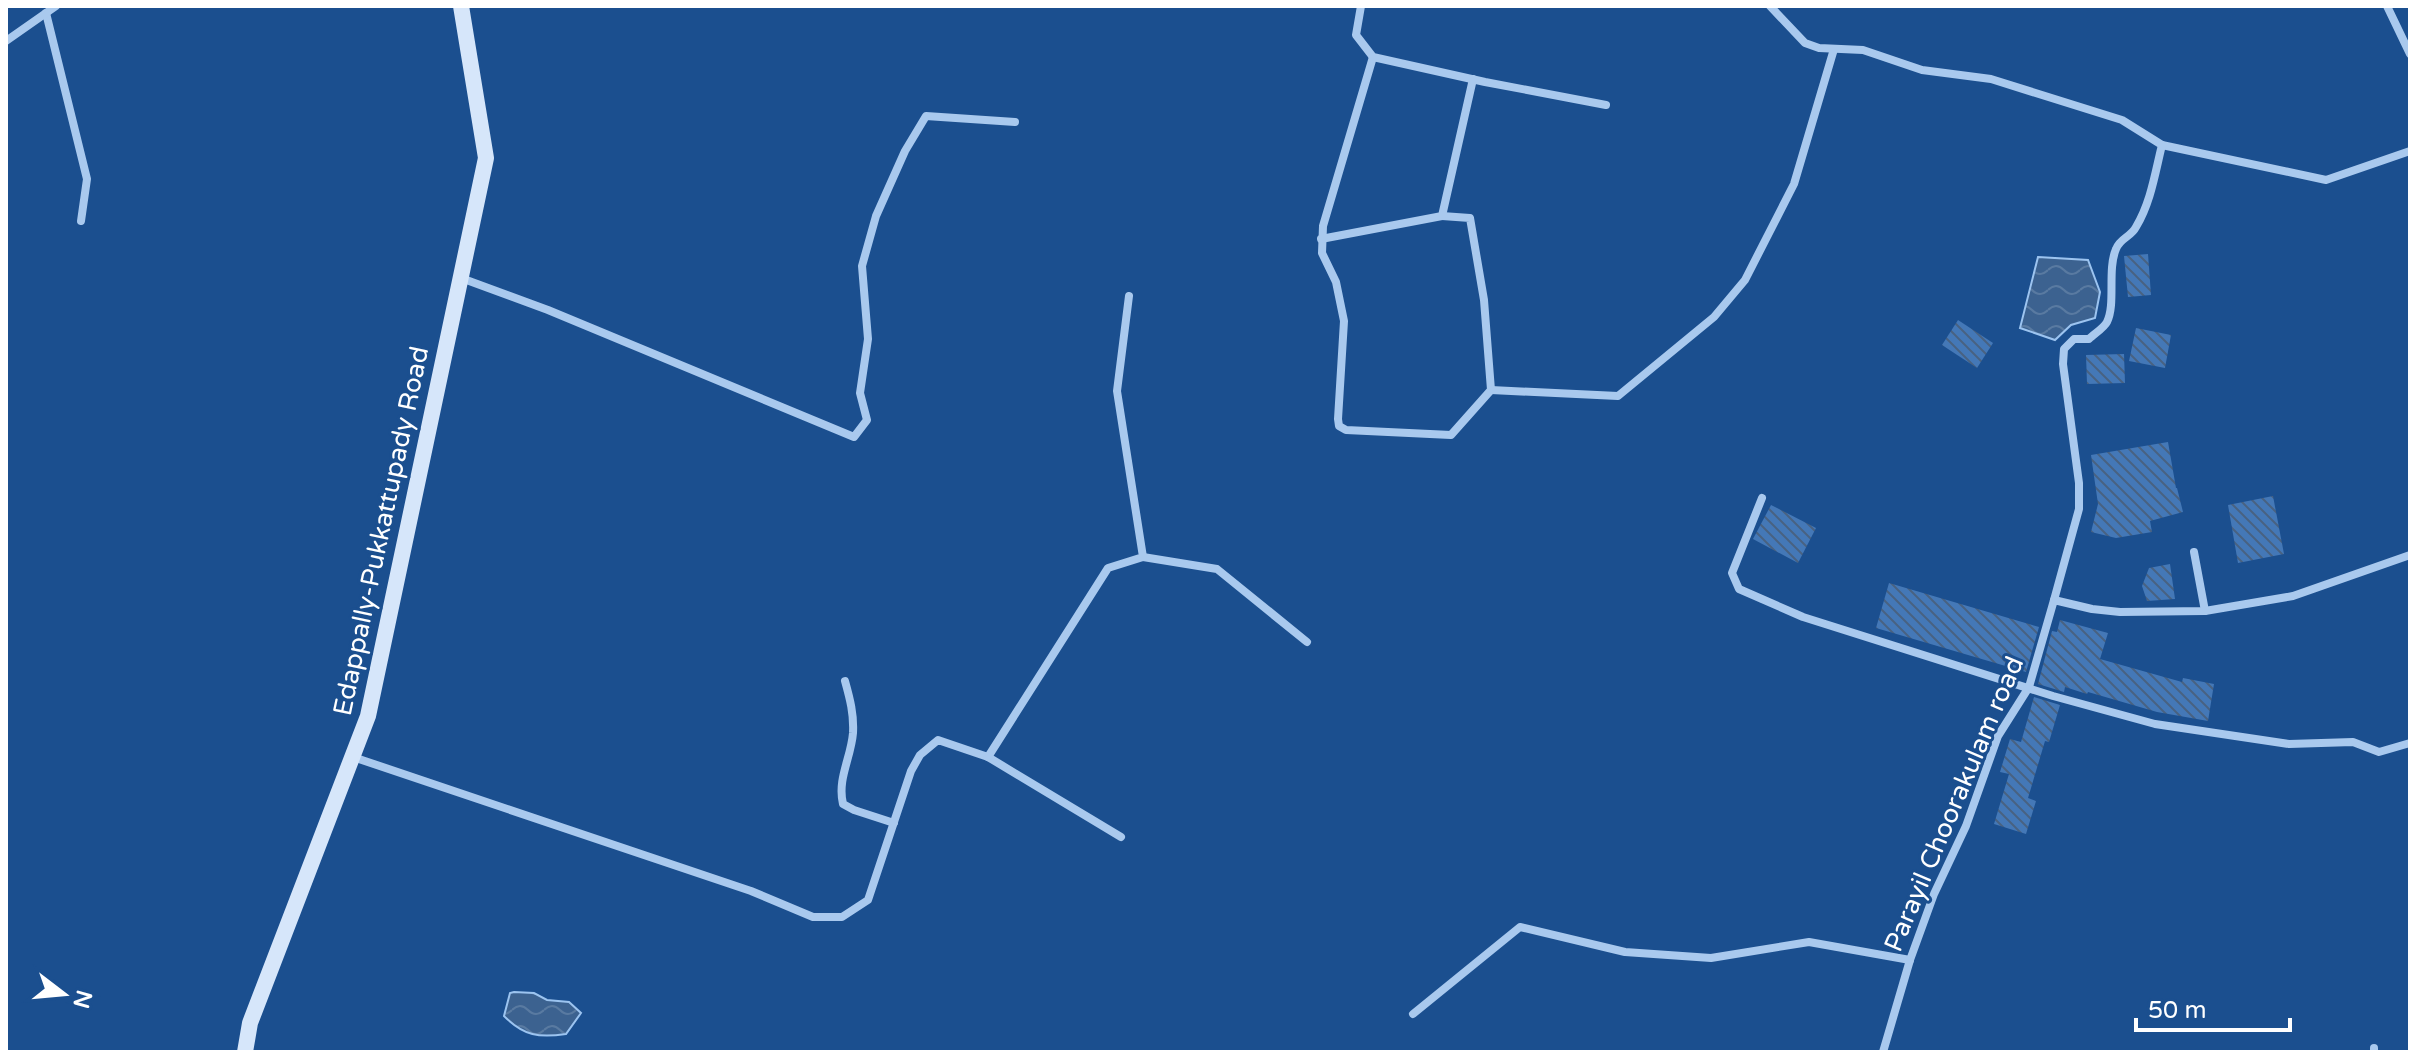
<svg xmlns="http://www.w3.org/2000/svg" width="2416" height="1058" font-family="'Varela Round',sans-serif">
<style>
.water{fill:url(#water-waves);stroke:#9cc4f0;stroke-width:2}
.building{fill:url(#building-back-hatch)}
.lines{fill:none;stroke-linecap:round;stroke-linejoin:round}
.street{stroke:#a9c9ee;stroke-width:8}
.secondary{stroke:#d6e6fa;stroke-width:16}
.labels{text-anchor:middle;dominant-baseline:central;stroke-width:6;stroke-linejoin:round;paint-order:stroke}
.street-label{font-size:26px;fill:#fff;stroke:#1b4f8f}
</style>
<defs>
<pattern id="water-waves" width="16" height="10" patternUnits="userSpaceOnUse" patternTransform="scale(2)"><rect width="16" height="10" fill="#3c6290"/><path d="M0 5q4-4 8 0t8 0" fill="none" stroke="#597aa1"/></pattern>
<pattern id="building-back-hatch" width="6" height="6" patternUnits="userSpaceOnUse" patternTransform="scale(2)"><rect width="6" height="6" fill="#4478b7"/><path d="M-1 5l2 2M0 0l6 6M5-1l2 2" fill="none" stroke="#486282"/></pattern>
</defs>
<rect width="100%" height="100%" fill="#1b4f8f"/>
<g class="water">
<path d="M 2038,257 L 2088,260 L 2100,292 L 2095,318 L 2071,325 L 2055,340 L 2020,328 Z"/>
<path d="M 514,992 L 534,993 L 547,1000 L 569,1002 L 581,1013 L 566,1034 C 539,1038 524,1036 504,1016 L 510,993 Z"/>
</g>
<g class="building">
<path d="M 2148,254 L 2151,295 L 2128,297 L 2124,256 Z"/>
<path d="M 1958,320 L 1993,343 L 1977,368 L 1942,345 Z"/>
<path d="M 2136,328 L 2171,335 L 2165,368 L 2129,361 Z"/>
<path d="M 2124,354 L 2125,383 L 2087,384 L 2086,355 Z"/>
<path d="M 2168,442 L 2176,488 L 2177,488 L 2183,512 L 2150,521 L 2152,532 L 2116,538 L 2091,532 L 2098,504 L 2091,455 Z"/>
<path d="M 2273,496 L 2284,554 L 2238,563 L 2228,505 Z"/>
<path d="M 1771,505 L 1816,528 L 1798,563 L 1753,539 Z"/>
<path d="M 2170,564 L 2175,599 L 2147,601 L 2142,586 L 2149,568 Z"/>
<path d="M 1889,583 L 2039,627 L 2026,672 L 1876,628 Z"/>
<path d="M 2060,620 L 2108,633 L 2100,659 L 2182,682 L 2183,678 L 2214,684 L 2208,721 L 2157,712 L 2088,692 L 2087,694 L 2065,687 L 2064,692 L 2038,684 L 2052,631 L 2057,632 Z"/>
<path d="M 2034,697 L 2060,705 L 2049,742 L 2045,741 L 2028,798 L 2036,801 L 2026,834 L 1994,824 L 2009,774 L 2000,772 L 2010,739 L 2021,742 Z"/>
</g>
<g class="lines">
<g class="street">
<path d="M 1361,6 L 1356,35 L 1373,57 L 1485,82 L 1606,105"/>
<path d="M 1770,6 L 1805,43 L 1819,48 L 1863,50 L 1922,70 L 1991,79 L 2122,120 L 2162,145 C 2155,173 2151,202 2136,227 C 2131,237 2120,238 2116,249 C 2107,270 2116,304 2107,322 C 2104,328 2094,334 2089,339 L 2074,339 L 2064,349 L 2063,364 L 2079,483 L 2079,509 L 2054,600"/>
<path d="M 2387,6 L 2410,54"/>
<path d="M 46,13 L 87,179 L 81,221"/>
<path d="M 6,41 L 56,6"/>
<path d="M 1373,57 L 1323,226 L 1322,253 L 1336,282 L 1344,321 L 1338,419 L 1339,426 L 1346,430 L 1451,435 L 1491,390 L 1484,300 L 1470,218 L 1442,216"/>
<path d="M 2162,145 L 2326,180 L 2410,151"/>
<path d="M 1321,239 L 1442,216 L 1473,79"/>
<path d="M 461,278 L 548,310 L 854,437 L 867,420 L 860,393 L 868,339 L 862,266 L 876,216 L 905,151 L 926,116 L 1015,122"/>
<path d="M 1491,390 L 1618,396 L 1714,317 L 1745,280 L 1794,184 L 1834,49"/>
<path d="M 1762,498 L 1732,573 L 1739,589 L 1803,617 L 2053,696 L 2155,724 L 2289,744 L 2353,742 L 2379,752 L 2410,743"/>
<path d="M 2194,552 L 2205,611"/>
<path d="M 1143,557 L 1217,569 L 1307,642"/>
<path d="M 845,681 C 850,699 854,714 853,733 C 851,758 837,779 843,804 L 854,810 L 894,823"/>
<path d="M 353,757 L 751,891 L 813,917 L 842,917 L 868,900 L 911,771 L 920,755 L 938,740 L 988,757 L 1121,837"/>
<path d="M 988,757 L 1108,568 L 1143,557 L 1117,391 L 1129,296"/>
<path d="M 1413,1014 L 1520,927 L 1625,952 L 1711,958 L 1809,942 L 1910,960"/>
<path d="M 1883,1052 L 1910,960 L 1934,894 L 1966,826 L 1998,736 L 2029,687 L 2054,600 L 2092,609 L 2120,612 L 2205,611 L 2293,596 L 2410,555"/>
<path d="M 2374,1052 L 2374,1048"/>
</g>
<path class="secondary" d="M 245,1052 L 250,1023 L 368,716 L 486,158 L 461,6"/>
</g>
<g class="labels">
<g class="street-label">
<text transform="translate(381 531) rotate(-78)">Edappally-Pukkattupady Road</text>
<text transform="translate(1954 804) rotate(-67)">Parayil Choorakulam road</text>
</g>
</g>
<rect width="2416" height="1058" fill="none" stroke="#ffffff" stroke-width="16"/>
<g transform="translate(64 994) rotate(106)" stroke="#1b4f8f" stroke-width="6" paint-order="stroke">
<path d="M0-6L14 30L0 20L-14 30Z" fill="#ffffff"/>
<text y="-12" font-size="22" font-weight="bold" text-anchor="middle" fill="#ffffff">N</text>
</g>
<path d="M2136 1018v12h154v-12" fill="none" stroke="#ffffff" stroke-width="4"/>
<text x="2148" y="1018" font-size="24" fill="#ffffff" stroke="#1b4f8f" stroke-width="6" paint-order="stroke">50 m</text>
</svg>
